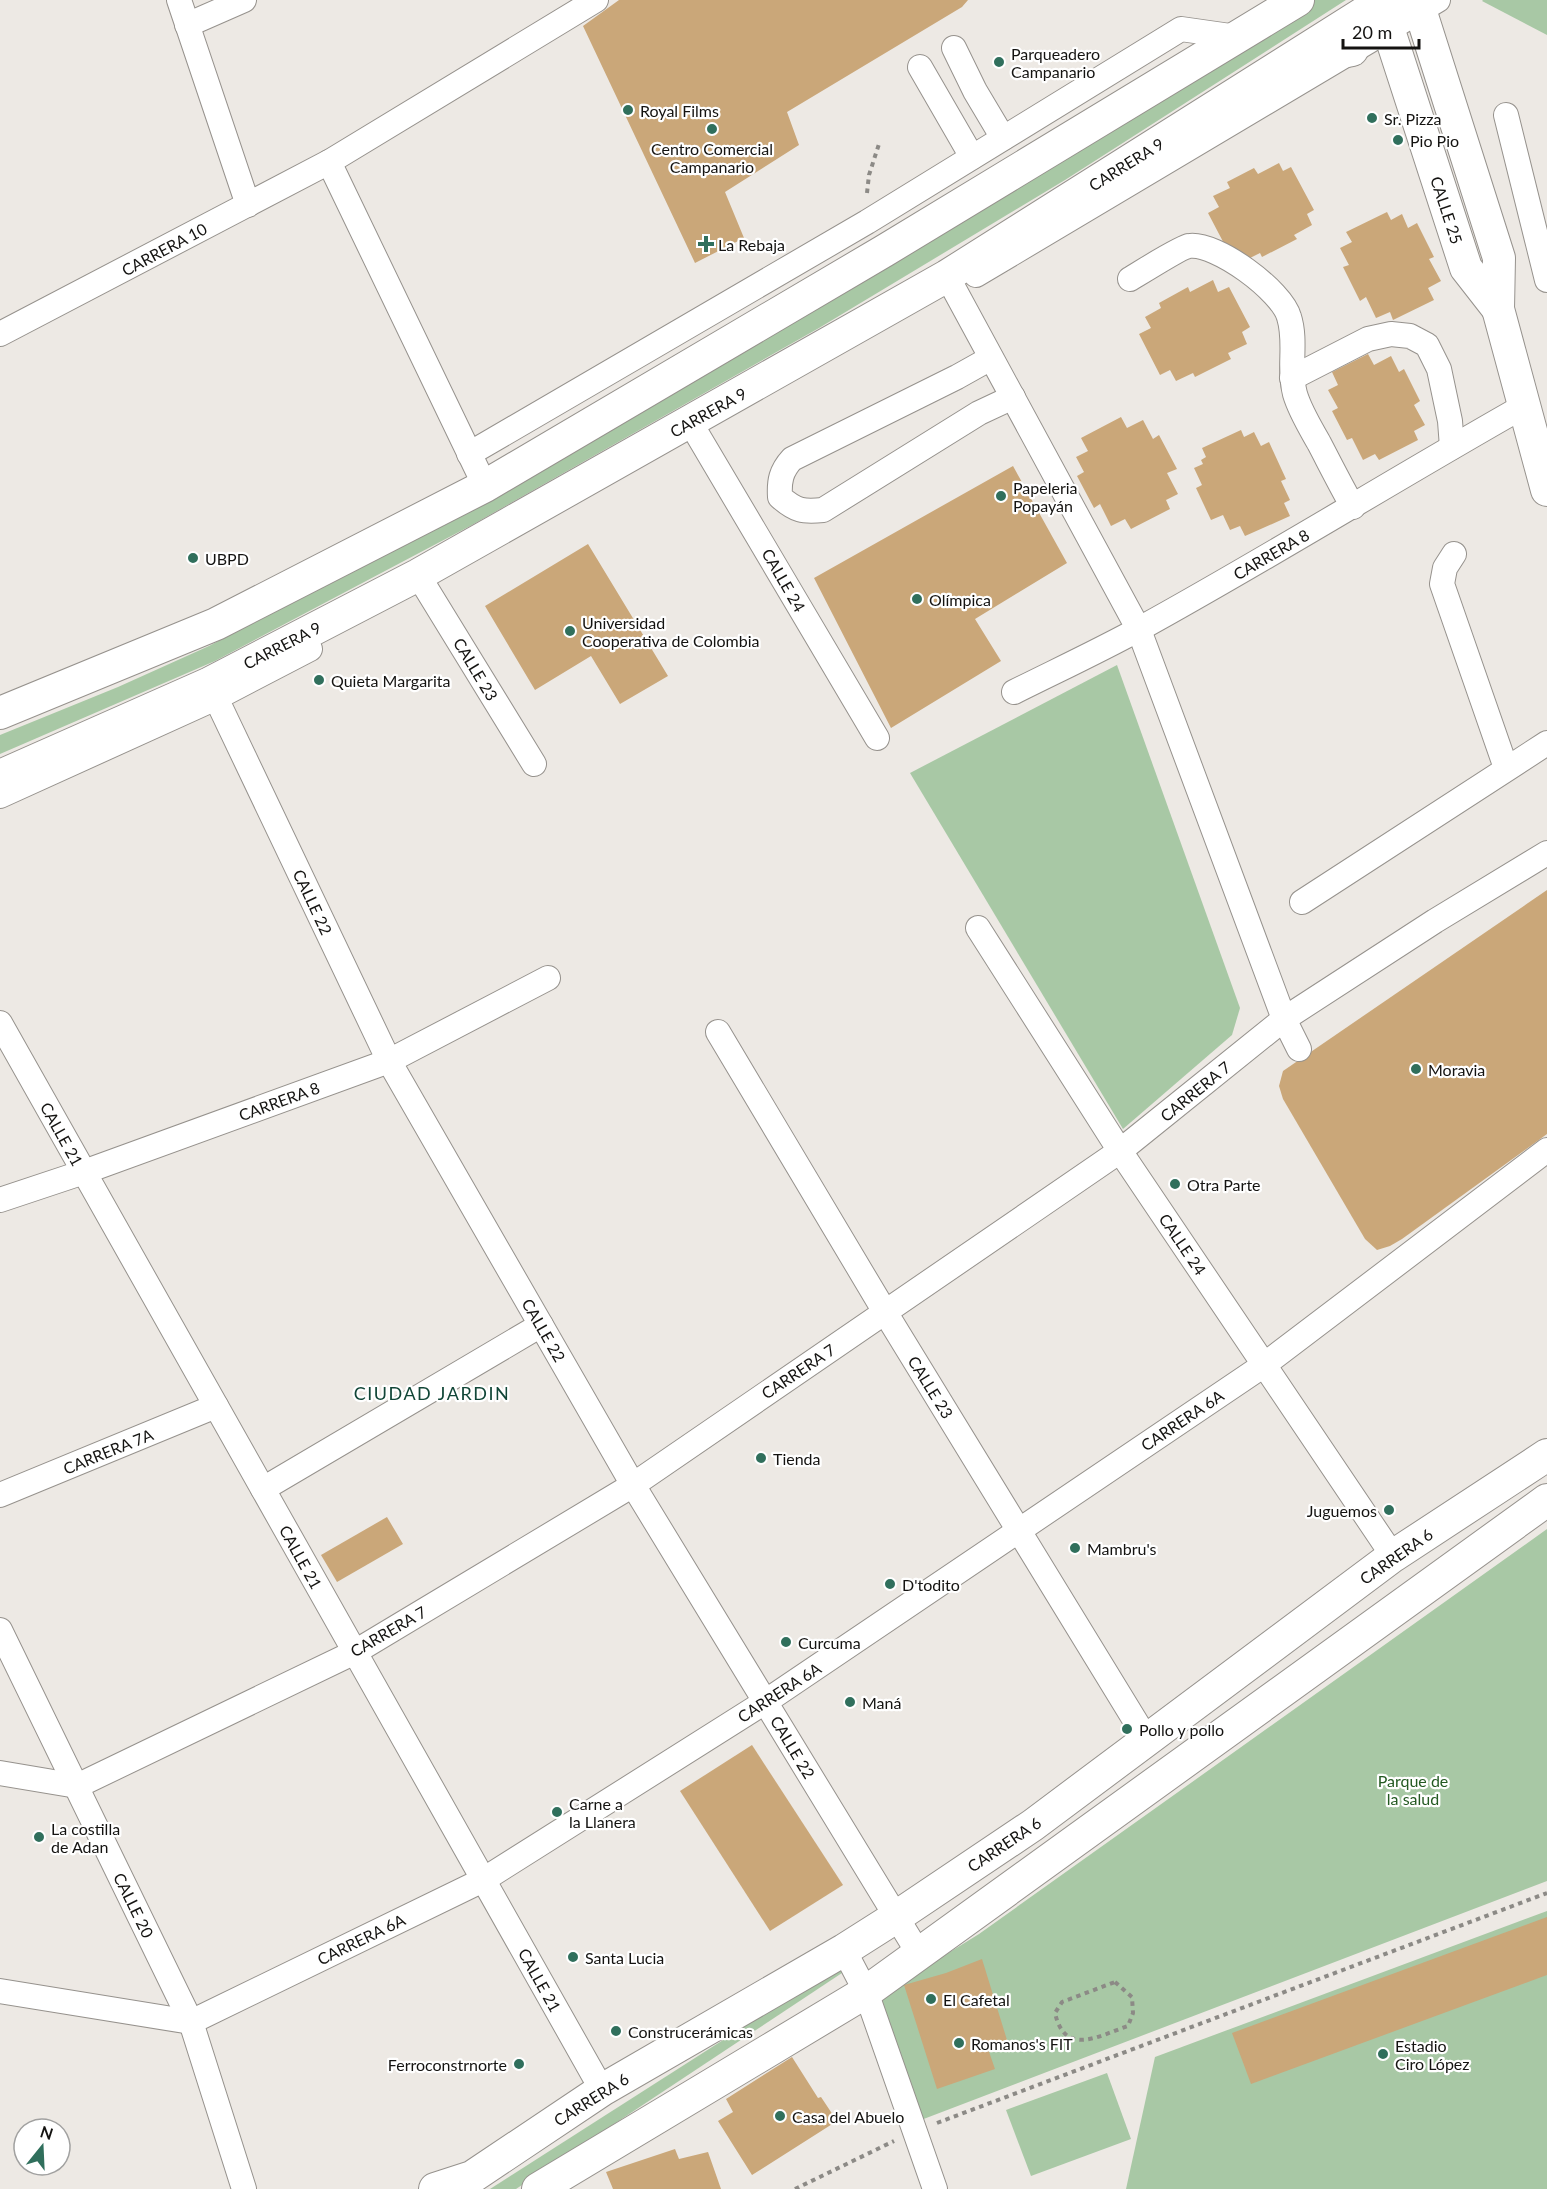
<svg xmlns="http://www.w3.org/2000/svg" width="1547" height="2189" font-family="Lato,sans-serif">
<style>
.green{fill:#a8c8a5}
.building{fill:#caa779}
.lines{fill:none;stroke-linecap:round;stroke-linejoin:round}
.minor-casing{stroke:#96928d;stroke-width:26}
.major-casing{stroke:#96928d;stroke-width:34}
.path{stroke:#8c8a86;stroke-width:4;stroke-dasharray:4.5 4.5;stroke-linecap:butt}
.minor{stroke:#fff;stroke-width:24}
.major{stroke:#fff;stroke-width:32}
.poi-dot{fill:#306f5c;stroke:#fff;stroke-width:2}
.labels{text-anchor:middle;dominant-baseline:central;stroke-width:4.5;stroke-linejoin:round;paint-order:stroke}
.poi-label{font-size:16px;fill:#141311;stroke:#fff;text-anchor:start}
.street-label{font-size:16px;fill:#141311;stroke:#fff}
.park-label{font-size:16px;fill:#245a22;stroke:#fff}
.neighbourhood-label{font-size:18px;letter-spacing:1.5px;fill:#114637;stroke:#fff}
</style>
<rect width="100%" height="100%" fill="#ede9e4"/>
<g class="green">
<path d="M 1314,0 L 1346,0 L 1065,180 L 819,328 L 472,525 L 215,661 L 0,754 L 0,735 L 118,687 L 209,646 L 467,509 L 1258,36 Z"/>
<path d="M 1547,0 L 1547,35 L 1482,1 L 1483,0 Z"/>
<path d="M 1117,665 L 1240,1008 L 1232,1035 L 1123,1129 L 910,773 Z"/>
<path d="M 1547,1529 L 1547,1881 L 921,2120 L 879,1996 L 979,1934 Z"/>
<path d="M 1547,1911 L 1547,2189 L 1126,2189 L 1155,2057 Z"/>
<path d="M 842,1964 L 848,1969 L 516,2189 L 490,2189 Z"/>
<path d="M 1107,2073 L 1131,2139 L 1031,2176 L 1006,2110 Z"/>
</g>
<g class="building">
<path d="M 619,0 L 968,0 L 962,7 L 787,112 L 799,145 L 725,192 L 744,238 L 695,263 L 583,26 Z"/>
<path d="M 1279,163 L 1283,171 L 1291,167 L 1314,210 L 1307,214 L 1312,225 L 1294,235 L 1297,239 L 1262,257 L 1260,253 L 1244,261 L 1237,249 L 1229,253 L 1208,213 L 1219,207 L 1213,196 L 1230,188 L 1227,182 L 1254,168 L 1258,174 Z"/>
<path d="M 1387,212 L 1391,220 L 1402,214 L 1408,228 L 1417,223 L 1434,257 L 1429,259 L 1441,281 L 1428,288 L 1434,300 L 1393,320 L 1390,312 L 1376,318 L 1366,297 L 1360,301 L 1343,267 L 1349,265 L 1340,248 L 1352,242 L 1346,232 Z"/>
<path d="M 1213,280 L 1218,292 L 1229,287 L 1250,327 L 1242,332 L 1247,344 L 1228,353 L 1231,359 L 1195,377 L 1193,373 L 1176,381 L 1170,370 L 1160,375 L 1139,334 L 1151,328 L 1145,317 L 1161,308 L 1159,303 L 1188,287 L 1190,292 Z"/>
<path d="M 1368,354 L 1374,365 L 1391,356 L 1399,372 L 1404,369 L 1420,401 L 1414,405 L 1425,425 L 1414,431 L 1418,440 L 1379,460 L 1375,454 L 1363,460 L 1352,438 L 1347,440 L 1332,411 L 1338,408 L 1328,390 L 1338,385 L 1332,372 Z"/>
<path d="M 1121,417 L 1127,428 L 1143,420 L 1153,439 L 1159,435 L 1177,469 L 1167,473 L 1178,494 L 1166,500 L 1170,509 L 1131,529 L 1125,519 L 1111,526 L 1100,504 L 1094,508 L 1077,476 L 1084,472 L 1076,457 L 1088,451 L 1081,438 Z"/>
<path d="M 1241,430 L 1244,437 L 1254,432 L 1261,446 L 1269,442 L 1286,479 L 1281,481 L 1290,500 L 1284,503 L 1290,516 L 1245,536 L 1240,526 L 1230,530 L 1223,515 L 1211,520 L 1196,488 L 1202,485 L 1194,468 L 1203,464 L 1201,460 L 1206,457 L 1202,448 Z"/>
<path d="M 1013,466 L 1067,563 L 975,619 L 1001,661 L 891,728 L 814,578 Z"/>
<path d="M 588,544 L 668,676 L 620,704 L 591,656 L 535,690 L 485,606 Z"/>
<path d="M 1547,890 L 1547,1134 L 1402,1239 L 1390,1246 L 1377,1250 L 1365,1239 L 1283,1099 L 1279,1086 L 1283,1071 Z"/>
<path d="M 387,1517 L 403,1544 L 337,1582 L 321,1555 Z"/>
<path d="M 752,1745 L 843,1885 L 770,1931 L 680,1791 Z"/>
<path d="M 1547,1917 L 1547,1975 L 1251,2084 L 1232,2033 Z"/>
<path d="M 982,1959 L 1007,2040 L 987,2046 L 995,2069 L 937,2089 L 904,1985 L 946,1973 Z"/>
<path d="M 792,2057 L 818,2098 L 821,2097 L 837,2121 L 752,2175 L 718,2121 L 733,2112 L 726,2099 Z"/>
<path d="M 675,2149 L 679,2159 L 708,2152 L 721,2189 L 613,2189 L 606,2172 Z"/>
</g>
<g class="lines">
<defs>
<g id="minor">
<path d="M 179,0 L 248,205"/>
<path d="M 187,25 L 244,0"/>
<path d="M 954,48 L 975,91 L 1003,138"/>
<path d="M 920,67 L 972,157"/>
<path d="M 1506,115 L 1547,280"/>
<path d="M 329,162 L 485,486"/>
<path d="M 976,275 L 1438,0"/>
<path d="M 947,276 L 1139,630 L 1284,1019 L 1299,1049"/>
<path d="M 1130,279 C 1140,273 1181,247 1189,246 C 1216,242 1282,291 1289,317 C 1297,342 1288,369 1295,394 C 1300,411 1310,427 1319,443 C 1330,464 1341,486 1353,507"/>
<path d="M 0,334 L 329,162 L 596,0"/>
<path d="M 991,358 L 957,377 L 792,459 C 781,471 779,481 780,497 C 796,511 803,512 823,510 L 979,413 L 1013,397"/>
<path d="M 1292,378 L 1368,339 L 1391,334 L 1410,336 L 1427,345 L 1439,369 L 1450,421 L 1452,447"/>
<path d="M 690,422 L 877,738"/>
<path d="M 469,454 L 867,222 L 1181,29 L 1237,37"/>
<path d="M 1454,554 L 1445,568 L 1442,584 L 1506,768"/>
<path d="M 418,575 L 534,764"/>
<path d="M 209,686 L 216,698 L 389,1061 L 633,1485 L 919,1954"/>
<path d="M 1014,692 C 1056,671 1099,651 1141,628 C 1270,557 1395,479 1524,406"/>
<path d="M 0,796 L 216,698 L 310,649"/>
<path d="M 1302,902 L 1547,743"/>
<path d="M 978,928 L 1120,1151 L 1393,1556"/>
<path d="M 0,1023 L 602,2090"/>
<path d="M 718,1032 L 885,1312 L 1147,1740"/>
<path d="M 0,1200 L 84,1172 L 389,1061 L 548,978"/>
<path d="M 263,1489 L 541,1325"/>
<path d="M 0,1495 L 216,1406"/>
<path d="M 0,1630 L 191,2022 L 244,2189"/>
<path d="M 0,1773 L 77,1786 L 355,1652 L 633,1485 L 1120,1151 L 1284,1019 L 1435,921 L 1547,853"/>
<path d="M 844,1950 L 866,1992 L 935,2189"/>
<path d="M 0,1991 L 191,2022 L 483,1880 L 765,1702 L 1264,1365 L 1547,1150"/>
</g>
<g id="major">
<path d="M 1379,0 L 1466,268 L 1498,309"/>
<path d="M 1417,0 L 1499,258 L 1498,309 L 1547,490"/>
<path d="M 1305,59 L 1352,50"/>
<path d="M 0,713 L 216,624 L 485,486 L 884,251 L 1298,0"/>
<path d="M 0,776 L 208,684 L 418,575 L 947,276 L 1370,9 L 1389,0"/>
<path d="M 435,2189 L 472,2177 L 602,2090 L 844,1950 L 896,1917 L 1033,1825 L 1393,1556 L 1547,1455"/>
<path d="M 538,2189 L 866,1992 L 1547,1500"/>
</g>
</defs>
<use href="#minor" class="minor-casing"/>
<use href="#major" class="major-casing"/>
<g class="path">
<path d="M 867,193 L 869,175 L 879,144"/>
<path d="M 1115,1982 L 1132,1997 L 1133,2013 L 1128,2026 C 1098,2036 1065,2057 1055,2013 L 1062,2002 Z"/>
<path d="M 937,2123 L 1547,1893"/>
<path d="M 795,2189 L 894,2141"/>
</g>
<use href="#minor" class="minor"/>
<use href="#major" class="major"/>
</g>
<g class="poi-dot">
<circle cx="999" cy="62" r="6"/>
<circle cx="628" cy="110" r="6"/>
<circle cx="1372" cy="118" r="6"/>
<circle cx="712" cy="129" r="6"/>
<circle cx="1398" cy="140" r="6"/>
<path d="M703 235h6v6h6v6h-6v6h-6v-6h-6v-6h6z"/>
<circle cx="1001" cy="496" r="6"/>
<circle cx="193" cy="558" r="6"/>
<circle cx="917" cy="599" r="6"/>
<circle cx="570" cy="631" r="6"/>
<circle cx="319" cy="680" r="6"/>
<circle cx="1416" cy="1069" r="6"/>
<circle cx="1175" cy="1184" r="6"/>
<circle cx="761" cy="1458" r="6"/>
<circle cx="1389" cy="1510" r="6"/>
<circle cx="1075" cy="1548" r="6"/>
<circle cx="890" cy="1584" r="6"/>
<circle cx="786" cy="1642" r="6"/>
<circle cx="850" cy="1702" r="6"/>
<circle cx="1127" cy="1729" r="6"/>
<circle cx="557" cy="1812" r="6"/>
<circle cx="39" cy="1837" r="6"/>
<circle cx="573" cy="1957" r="6"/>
<circle cx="931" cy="1999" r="6"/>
<circle cx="616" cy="2031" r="6"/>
<circle cx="959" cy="2043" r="6"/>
<circle cx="1383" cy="2054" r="6"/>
<circle cx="519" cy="2064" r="6"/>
<circle cx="780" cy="2116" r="6"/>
</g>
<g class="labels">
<g class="poi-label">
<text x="1011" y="53">Parqueadero<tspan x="1011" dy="18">Campanario</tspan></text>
<text x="640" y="110">Royal Films</text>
<text x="1384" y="118">Sr. Pizza</text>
<text x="1410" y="140">Pio Pio</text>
<text x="712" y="148" text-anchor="middle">Centro Comercial<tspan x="712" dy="18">Campanario</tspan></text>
<text x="718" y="244">La Rebaja</text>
<text x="1013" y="487">Papeleria<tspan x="1013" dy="18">Popayán</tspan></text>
<text x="205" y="558">UBPD</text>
<text x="929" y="599">Olímpica</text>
<text x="582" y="622">Universidad<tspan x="582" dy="18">Cooperativa de Colombia</tspan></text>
<text x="331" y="680">Quieta Margarita</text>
<text x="1428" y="1069">Moravia</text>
<text x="1187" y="1184">Otra Parte</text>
<text x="773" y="1458">Tienda</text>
<text x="1377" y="1510" text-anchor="end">Juguemos</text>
<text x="1087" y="1548">Mambru's</text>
<text x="902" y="1584">D'todito</text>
<text x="798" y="1642">Curcuma</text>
<text x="862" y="1702">Maná</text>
<text x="1139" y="1729">Pollo y pollo</text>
<text x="569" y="1803">Carne a<tspan x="569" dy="18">la Llanera</tspan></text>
<text x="51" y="1828">La costilla<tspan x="51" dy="18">de Adan</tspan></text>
<text x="585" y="1957">Santa Lucia</text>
<text x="943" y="1999">El Cafetal</text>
<text x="628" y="2031">Construcerámicas</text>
<text x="971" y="2043">Romanos's FIT</text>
<text x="1395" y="2045">Estadio<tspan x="1395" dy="18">Ciro López</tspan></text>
<text x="507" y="2064" text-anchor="end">Ferroconstrnorte</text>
<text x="792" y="2116">Casa del Abuelo</text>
</g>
<g class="street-label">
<text transform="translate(1126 164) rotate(-32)">CARRERA 9</text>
<text transform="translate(1447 210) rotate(72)">CALLE 25</text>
<text transform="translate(164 249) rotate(-28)">CARRERA 10</text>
<text transform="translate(708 412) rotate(-29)">CARRERA 9</text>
<text transform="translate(1271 554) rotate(-30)">CARRERA 8</text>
<text transform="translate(784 580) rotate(60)">CALLE 24</text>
<text transform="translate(282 645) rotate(-27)">CARRERA 9</text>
<text transform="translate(476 669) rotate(59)">CALLE 23</text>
<text transform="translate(313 902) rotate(65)">CALLE 22</text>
<text transform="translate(1195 1091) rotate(-39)">CARRERA 7</text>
<text transform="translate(279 1101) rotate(-20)">CARRERA 8</text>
<text transform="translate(62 1134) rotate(61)">CALLE 21</text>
<text transform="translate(1183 1244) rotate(56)">CALLE 24</text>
<text transform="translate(544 1330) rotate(60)">CALLE 22</text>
<text transform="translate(798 1371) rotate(-34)">CARRERA 7</text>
<text transform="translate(931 1387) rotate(58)">CALLE 23</text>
<text transform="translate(1182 1420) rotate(-34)">CARRERA 6A</text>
<text transform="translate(108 1451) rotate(-22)">CARRERA 7A</text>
<text transform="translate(1396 1556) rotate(-35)">CARRERA 6</text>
<text transform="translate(301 1557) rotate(61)">CALLE 21</text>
<text transform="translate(388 1631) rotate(-30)">CARRERA 7</text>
<text transform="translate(779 1692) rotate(-33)">CARRERA 6A</text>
<text transform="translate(793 1747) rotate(59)">CALLE 22</text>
<text transform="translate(1004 1844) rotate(-34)">CARRERA 6</text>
<text transform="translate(134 1905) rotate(64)">CALLE 20</text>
<text transform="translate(361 1939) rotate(-26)">CARRERA 6A</text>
<text transform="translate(540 1980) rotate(61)">CALLE 21</text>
<text transform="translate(591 2099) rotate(-32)">CARRERA 6</text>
</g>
<g class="park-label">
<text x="1413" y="1780">Parque de<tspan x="1413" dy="18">la salud</tspan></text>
</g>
<g class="neighbourhood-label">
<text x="432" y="1393">CIUDAD JARDIN</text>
</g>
</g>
<g transform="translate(42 2147) rotate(18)"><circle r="28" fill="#ffffff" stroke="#a1a1a0" stroke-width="1.5"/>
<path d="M0-4.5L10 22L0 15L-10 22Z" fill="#306f5c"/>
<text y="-9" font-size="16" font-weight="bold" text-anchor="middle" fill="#141311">N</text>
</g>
<path d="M1343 39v9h76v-9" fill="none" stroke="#141311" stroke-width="3"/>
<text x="1352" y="39" font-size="18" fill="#141311" stroke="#ffffff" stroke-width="4.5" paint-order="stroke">20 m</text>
</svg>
